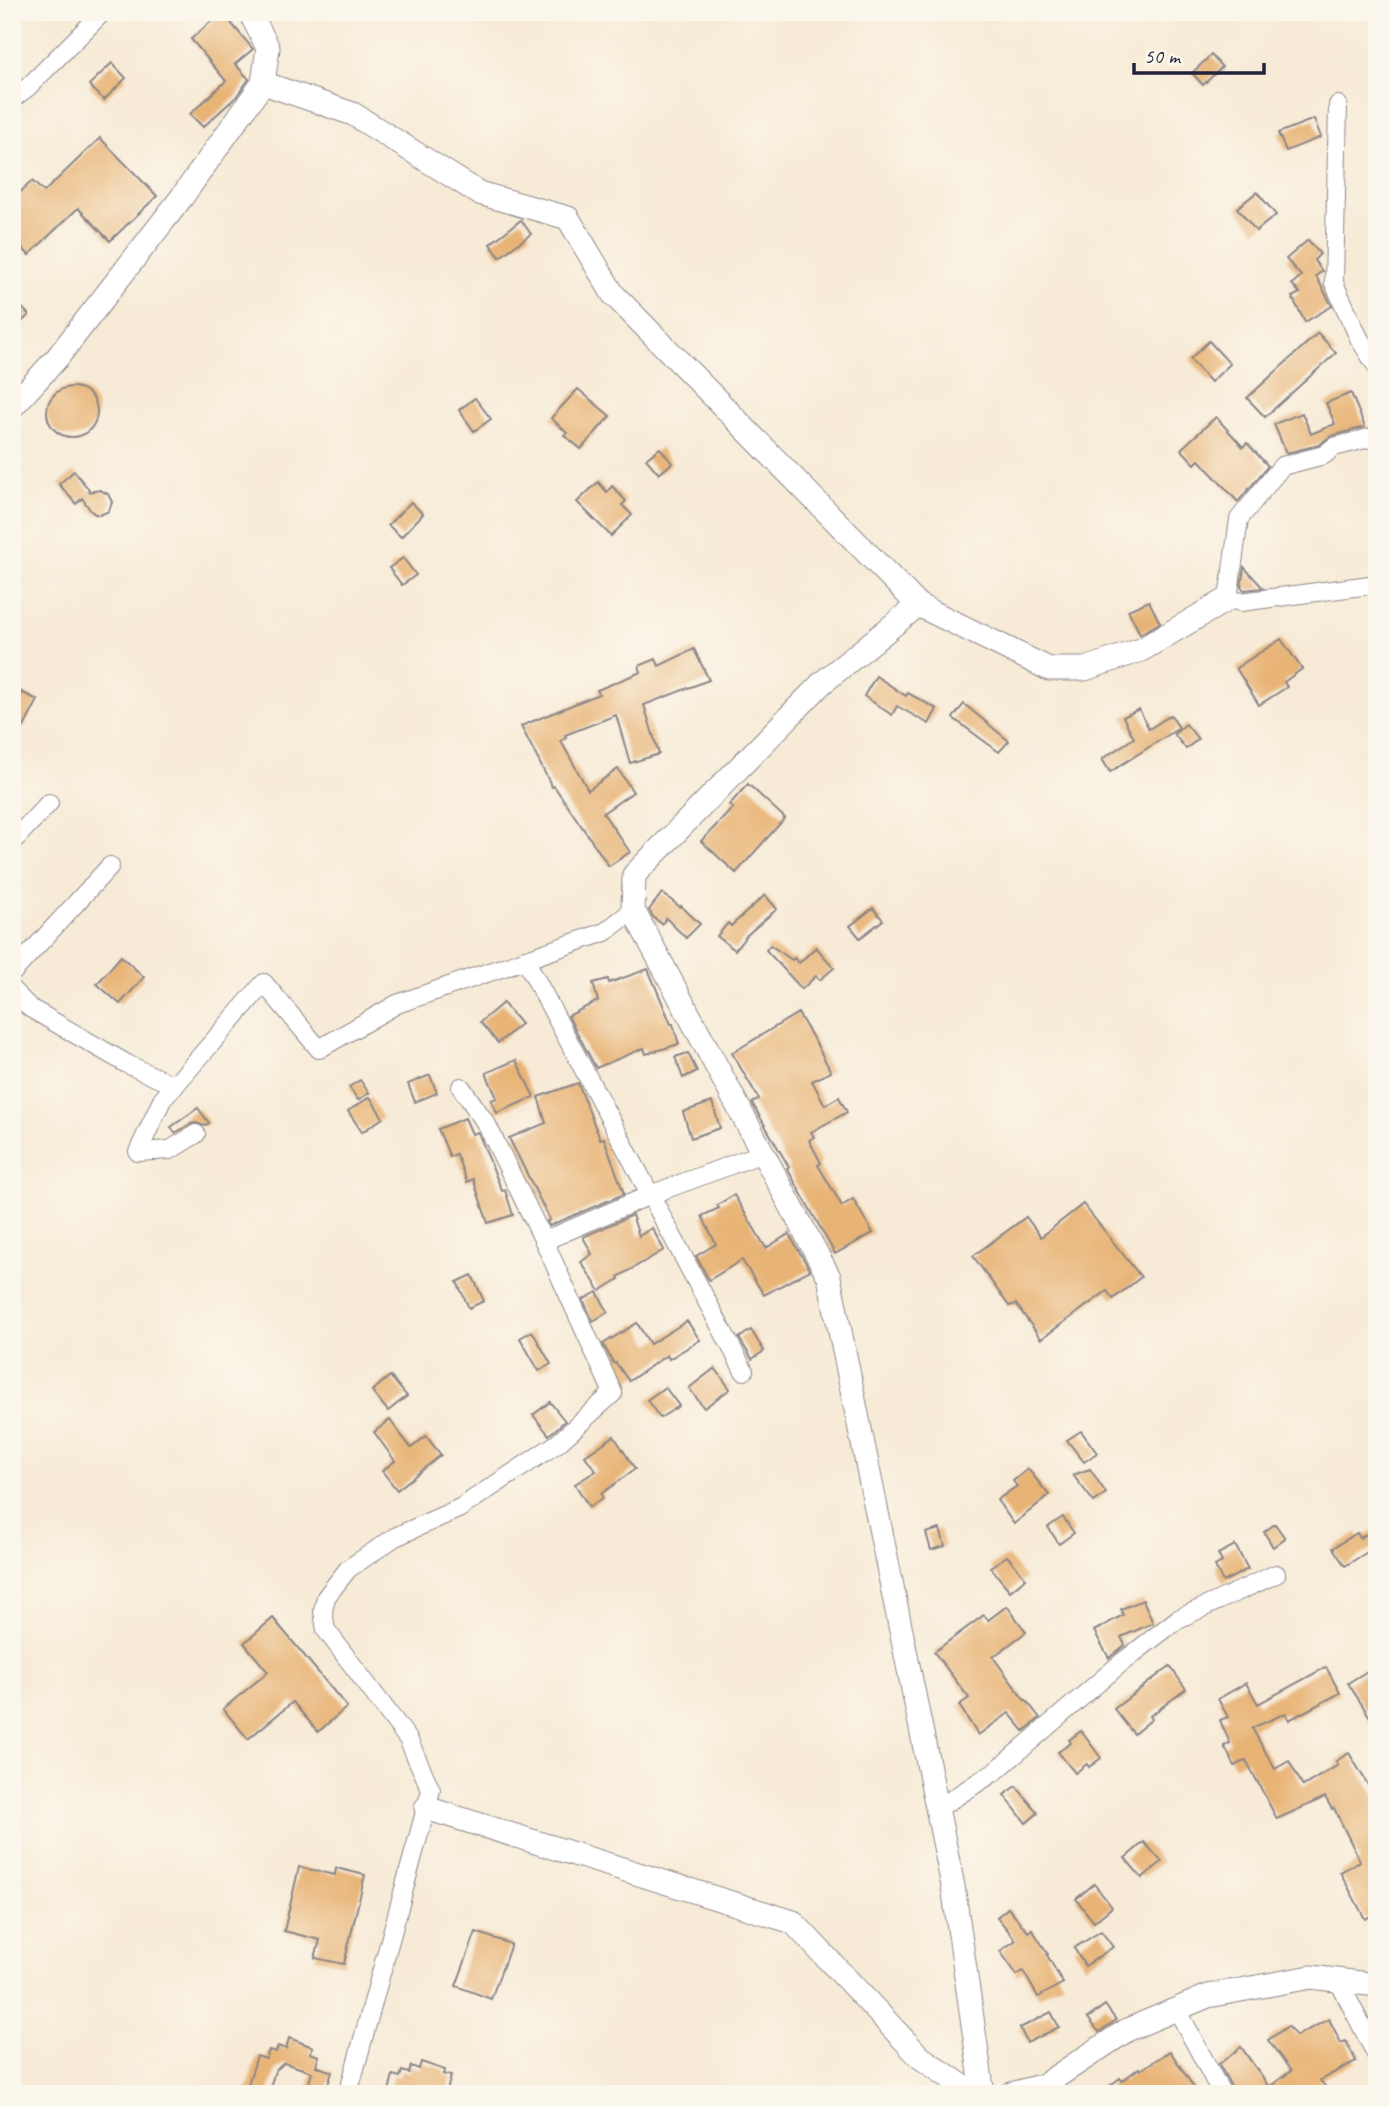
<svg xmlns="http://www.w3.org/2000/svg" width="1389" height="2106" font-family="Caveat,sans-serif">
<style>
.building{fill:#e8b476}
.lines{fill:none;stroke-linecap:round;stroke-linejoin:round}
.minor-casing{stroke:#8c8688;stroke-width:20}
.tertiary-casing{stroke:#8c8688;stroke-width:25}
.minor{stroke:#fff;stroke-width:18}
.tertiary{stroke:#fff;stroke-width:23}
</style>
<rect width="100%" height="100%" fill="#fbf7ec"/>
<filter id="ink" filterUnits="userSpaceOnUse"><feTurbulence type="fractalNoise" baseFrequency=".0143" numOctaves="2"/><feDisplacementMap in="SourceGraphic" scale="14" xChannelSelector="R" yChannelSelector="G"/><feConvolveMatrix kernelMatrix="1 2 1 2 8 2 1 2 1" color-interpolation-filters="sRGB"/></filter>
<filter id="wash" filterUnits="userSpaceOnUse"><feTurbulence type="fractalNoise" baseFrequency=".00686" numOctaves="4" result="noise"/><feDisplacementMap in="SourceGraphic" scale="28" xChannelSelector="R" yChannelSelector="G"/><feGaussianBlur stdDeviation="1.57" result="paint"/><feColorMatrix in="noise" values="0 0 0 0 0 0 0 0 0 0 0 0 0 0 0 0 0 1.4 0 .05"/><feComposite in="paint" operator="in"/></filter>
<g filter="url(#wash)">
<rect width="100%" height="100%" fill="#f7ead6"/>
<g id="blocks">
<g class="building">
<path d="M 222,12 L 253,49 L 235,64 L 249,79 L 236,97 L 203,127 L 190,114 L 226,81 L 191,39 Z"/>
<path d="M 1211,55 L 1222,67 L 1203,85 L 1192,73 Z"/>
<path d="M 112,63 L 126,78 L 104,100 L 89,85 Z"/>
<path d="M 1314,119 L 1321,137 L 1286,151 L 1278,133 Z"/>
<path d="M 100,138 L 157,196 L 110,241 L 78,208 L 29,255 L 12,237 L 12,200 L 32,181 L 44,192 Z"/>
<path d="M 1257,192 L 1276,215 L 1256,231 L 1237,208 Z"/>
<path d="M 521,220 L 531,234 L 500,257 L 490,244 Z"/>
<path d="M 1308,240 L 1320,254 L 1314,260 L 1322,271 L 1316,276 L 1332,306 L 1305,322 L 1292,297 L 1300,293 L 1292,284 L 1301,276 L 1286,259 Z"/>
<path d="M 12,297 L 29,315 L 12,331 Z"/>
<path d="M 1318,333 L 1336,353 L 1265,417 L 1247,398 Z"/>
<path d="M 1209,341 L 1230,364 L 1211,382 L 1190,359 Z"/>
<circle cx="72" cy="412" r="25"/>
<path d="M 578,389 L 610,416 L 581,449 L 564,435 L 567,433 L 551,418 Z"/>
<path d="M 1351,393 L 1365,427 L 1331,436 L 1319,445 L 1286,453 L 1274,424 L 1302,413 L 1311,434 L 1335,424 L 1326,403 Z"/>
<path d="M 475,398 L 491,419 L 474,431 L 459,410 Z"/>
<path d="M 1216,417 L 1243,447 L 1247,443 L 1268,466 L 1238,502 L 1199,460 L 1195,464 L 1181,449 Z"/>
<path d="M 660,448 L 672,463 L 659,474 L 646,459 Z"/>
<path d="M 74,471 L 90,491 L 88,492 L 100,490 L 108,494 L 112,502 L 109,511 L 100,515 L 95,514 L 91,511 L 82,498 L 76,504 L 59,484 Z"/>
<path d="M 598,482 L 607,492 L 612,486 L 626,501 L 622,505 L 632,515 L 611,536 L 577,502 Z"/>
<path d="M 411,502 L 423,514 L 401,537 L 388,525 Z"/>
<path d="M 403,558 L 416,575 L 402,585 L 389,568 Z"/>
<path d="M 1244,567 L 1263,588 L 1244,590 L 1241,587 Z"/>
<path d="M 1149,601 L 1160,623 L 1140,634 L 1128,610 Z"/>
<path d="M 1281,639 L 1302,669 L 1284,682 L 1287,687 L 1259,705 L 1236,668 Z"/>
<path d="M 694,649 L 709,680 L 644,705 L 659,754 L 630,763 L 616,715 L 565,735 L 566,738 L 561,741 L 588,790 L 618,769 L 633,792 L 603,813 L 630,852 L 609,866 L 554,786 L 552,787 L 521,726 L 599,694 L 597,690 L 641,672 L 639,666 L 656,659 L 659,666 Z"/>
<path d="M 876,676 L 906,696 L 908,693 L 937,709 L 929,724 L 897,706 L 892,715 L 864,696 Z"/>
<path d="M 12,691 L 20,695 L 21,692 L 38,700 L 24,727 L 12,721 Z"/>
<path d="M 964,704 L 1009,741 L 999,752 L 953,718 Z"/>
<path d="M 1139,709 L 1149,729 L 1171,715 L 1179,728 L 1110,772 L 1102,759 L 1134,738 L 1123,717 Z"/>
<path d="M 1186,724 L 1198,739 L 1186,749 L 1174,734 Z"/>
<path d="M 748,784 L 785,818 L 736,873 L 701,841 L 733,808 L 729,805 Z"/>
<path d="M 662,893 L 680,907 L 681,906 L 700,924 L 686,938 L 666,918 L 662,924 L 653,917 L 649,910 Z"/>
<path d="M 765,895 L 777,909 L 747,935 L 735,950 L 717,936 L 728,923 L 731,926 Z"/>
<path d="M 873,908 L 883,920 L 860,938 L 850,926 Z"/>
<path d="M 770,945 L 792,960 L 794,958 L 799,963 L 816,947 L 834,968 L 820,980 L 816,976 L 802,989 L 766,950 Z"/>
<path d="M 121,956 L 144,977 L 120,1004 L 97,984 Z"/>
<path d="M 648,969 L 671,1024 L 673,1024 L 679,1044 L 646,1054 L 644,1048 L 596,1068 L 568,1016 L 598,1001 L 593,983 L 608,979 L 609,983 Z"/>
<path d="M 503,1003 L 521,1024 L 498,1043 L 480,1022 Z"/>
<path d="M 798,1013 L 817,1045 L 831,1072 L 812,1081 L 825,1105 L 839,1097 L 847,1112 L 811,1132 L 814,1137 L 809,1140 L 821,1163 L 818,1165 L 842,1206 L 853,1199 L 873,1233 L 835,1254 L 787,1168 L 789,1167 L 752,1103 L 759,1099 L 732,1053 Z"/>
<path d="M 688,1053 L 697,1071 L 683,1078 L 675,1057 Z"/>
<path d="M 516,1060 L 534,1097 L 497,1113 L 491,1100 L 497,1098 L 486,1073 Z"/>
<path d="M 430,1075 L 437,1093 L 415,1102 L 408,1084 Z"/>
<path d="M 360,1080 L 369,1093 L 358,1100 L 349,1087 Z"/>
<path d="M 578,1083 L 600,1139 L 604,1138 L 624,1194 L 549,1226 L 547,1221 L 550,1220 L 509,1138 L 546,1123 L 538,1097 Z"/>
<path d="M 370,1097 L 383,1118 L 362,1132 L 348,1111 Z"/>
<path d="M 712,1102 L 720,1128 L 691,1138 L 683,1112 Z"/>
<path d="M 198,1108 L 209,1123 L 204,1126 L 196,1123 L 191,1124 L 175,1133 L 171,1127 Z"/>
<path d="M 465,1118 L 472,1134 L 478,1132 L 502,1191 L 505,1190 L 513,1215 L 488,1223 L 473,1179 L 467,1182 L 456,1154 L 450,1157 L 438,1129 Z"/>
<path d="M 734,1195 L 766,1248 L 789,1234 L 810,1270 L 764,1295 L 742,1260 L 709,1280 L 696,1256 L 716,1244 L 702,1216 L 719,1208 L 717,1205 Z"/>
<path d="M 1083,1204 L 1141,1277 L 1113,1299 L 1107,1291 L 1041,1339 L 1016,1304 L 1009,1306 L 973,1256 L 1026,1217 L 1041,1237 Z"/>
<path d="M 632,1215 L 639,1236 L 652,1228 L 664,1250 L 618,1277 L 619,1279 L 600,1291 L 581,1262 L 592,1254 L 583,1237 Z"/>
<path d="M 472,1275 L 484,1301 L 469,1308 L 457,1282 Z"/>
<path d="M 597,1292 L 608,1312 L 593,1321 L 583,1300 Z"/>
<path d="M 687,1321 L 700,1340 L 669,1359 L 667,1355 L 629,1381 L 616,1363 L 614,1364 L 603,1344 L 637,1323 L 650,1344 Z"/>
<path d="M 751,1330 L 764,1351 L 752,1359 L 739,1338 Z"/>
<path d="M 532,1331 L 551,1364 L 539,1371 L 520,1338 Z"/>
<path d="M 715,1368 L 730,1389 L 704,1408 L 689,1388 Z"/>
<path d="M 390,1376 L 407,1396 L 388,1411 L 372,1391 Z"/>
<path d="M 665,1387 L 679,1406 L 660,1418 L 647,1400 Z"/>
<path d="M 550,1402 L 565,1421 L 549,1435 L 533,1415 Z"/>
<path d="M 390,1420 L 411,1448 L 426,1436 L 441,1455 L 397,1490 L 382,1471 L 395,1461 L 374,1432 Z"/>
<path d="M 1081,1431 L 1097,1453 L 1084,1462 L 1067,1440 Z"/>
<path d="M 614,1436 L 635,1469 L 601,1494 L 603,1498 L 589,1507 L 575,1484 L 596,1471 L 585,1456 Z"/>
<path d="M 1028,1469 L 1049,1495 L 1014,1524 L 997,1500 L 1017,1486 L 1013,1481 Z"/>
<path d="M 1090,1469 L 1106,1493 L 1094,1502 L 1073,1475 Z"/>
<path d="M 1063,1517 L 1074,1533 L 1059,1544 L 1048,1527 Z"/>
<path d="M 1275,1524 L 1285,1538 L 1273,1547 L 1264,1532 Z"/>
<path d="M 1377,1528 L 1377,1546 L 1345,1566 L 1333,1548 L 1357,1533 L 1360,1538 Z"/>
<path d="M 940,1529 L 945,1546 L 931,1550 L 926,1533 Z"/>
<path d="M 1235,1545 L 1248,1569 L 1223,1582 L 1215,1566 L 1222,1562 L 1218,1554 Z"/>
<path d="M 1007,1556 L 1026,1578 L 1010,1591 L 990,1567 Z"/>
<path d="M 1143,1600 L 1153,1623 L 1121,1637 L 1125,1645 L 1109,1658 L 1094,1631 L 1123,1615 L 1121,1609 Z"/>
<path d="M 1007,1606 L 1026,1632 L 993,1657 L 1025,1701 L 1026,1700 L 1040,1718 L 1024,1731 L 1009,1713 L 978,1735 L 959,1705 L 969,1698 L 934,1652 L 984,1615 L 988,1620 Z"/>
<path d="M 273,1618 L 347,1707 L 318,1732 L 293,1702 L 248,1739 L 223,1709 L 268,1672 L 244,1643 Z"/>
<path d="M 1377,1665 L 1377,1728 L 1348,1683 Z"/>
<path d="M 1170,1666 L 1186,1689 L 1150,1716 L 1152,1719 L 1134,1734 L 1114,1709 Z"/>
<path d="M 1326,1667 L 1340,1693 L 1289,1720 L 1286,1713 L 1252,1728 L 1275,1769 L 1289,1761 L 1303,1786 L 1338,1765 L 1336,1761 L 1349,1753 L 1377,1800 L 1377,1913 L 1365,1919 L 1340,1872 L 1360,1861 L 1334,1808 L 1332,1809 L 1325,1797 L 1277,1819 L 1246,1760 L 1235,1766 L 1224,1746 L 1230,1743 L 1220,1720 L 1228,1717 L 1218,1699 L 1246,1683 L 1258,1704 Z"/>
<path d="M 1081,1731 L 1101,1758 L 1089,1767 L 1087,1764 L 1075,1773 L 1058,1752 L 1071,1743 L 1069,1740 Z"/>
<path d="M 1016,1786 L 1038,1813 L 1026,1823 L 1004,1795 Z"/>
<path d="M 1144,1842 L 1162,1862 L 1142,1878 L 1125,1858 Z"/>
<path d="M 299,1867 L 335,1875 L 336,1868 L 365,1875 L 344,1964 L 315,1958 L 320,1940 L 284,1931 Z"/>
<path d="M 1094,1884 L 1112,1907 L 1094,1922 L 1076,1899 Z"/>
<path d="M 1008,1908 L 1028,1932 L 1032,1929 L 1048,1954 L 1047,1955 L 1063,1983 L 1038,1997 L 1023,1971 L 1017,1975 L 1000,1951 L 1016,1940 L 997,1917 Z"/>
<path d="M 1101,1931 L 1113,1947 L 1085,1966 L 1074,1948 Z"/>
<path d="M 476,1932 L 511,1944 L 491,1999 L 456,1986 Z"/>
<path d="M 1105,2005 L 1116,2020 L 1099,2032 L 1088,2018 Z"/>
<path d="M 1051,2012 L 1059,2027 L 1027,2043 L 1020,2028 Z"/>
<path d="M 1329,2019 L 1341,2043 L 1346,2041 L 1356,2061 L 1320,2080 L 1331,2094 L 1235,2094 L 1219,2064 L 1241,2047 L 1269,2087 L 1291,2071 L 1268,2040 L 1288,2026 L 1296,2036 Z"/>
<path d="M 289,2038 L 313,2047 L 310,2053 L 319,2056 L 316,2066 L 332,2072 L 325,2094 L 306,2094 L 312,2072 L 284,2063 L 275,2071 L 268,2094 L 255,2094 L 246,2091 L 257,2056 L 266,2059 L 269,2050 L 276,2052 L 278,2046 L 286,2049 Z"/>
<path d="M 1170,2051 L 1198,2094 L 1099,2094 L 1120,2078 L 1122,2081 L 1139,2068 L 1140,2070 Z"/>
<path d="M 421,2062 L 445,2070 L 443,2074 L 451,2076 L 446,2094 L 429,2094 L 413,2088 L 411,2094 L 400,2094 L 389,2091 L 393,2075 L 400,2077 L 402,2071 L 409,2073 L 411,2066 L 419,2069 Z"/>
</g>
</g>
</g>
<g filter="url(#ink)">
<use href="#blocks" fill-opacity="0" stroke="#8c8688" stroke-width="2"/>
<g class="lines">
<defs>
<g id="minor">
<path d="M 12,99 L 28,87 L 103,12"/>
<path d="M 1338,105 L 1334,283 L 1359,338 L 1377,367"/>
<path d="M 1377,436 L 1334,447 L 1324,455 L 1282,466 L 1239,519 L 1228,599 L 1241,602 L 1377,584"/>
<path d="M 12,842 L 49,803"/>
<path d="M 525,959 L 744,1371"/>
<path d="M 12,973 L 110,866"/>
<path d="M 12,990 L 30,1008 L 127,1064 L 175,1086"/>
<path d="M 196,1134 L 170,1150 L 138,1152 L 162,1100 L 264,983 L 319,1049 L 397,1004 L 605,932 L 633,910"/>
<path d="M 544,1241 L 650,1195 L 763,1153"/>
<path d="M 937,1809 L 997,1770 L 1121,1663 L 1178,1619 L 1276,1574"/>
<path d="M 1338,1980 L 1377,2056"/>
<path d="M 1177,2009 L 1222,2094"/>
<path d="M 348,2094 L 431,1790 L 408,1739 L 326,1630 L 323,1611 L 326,1597 L 348,1569 L 395,1537 L 460,1508 L 558,1443 L 613,1393 L 544,1241 L 487,1125 L 461,1087"/>
</g>
<g id="tertiary">
<path d="M 263,83 L 353,114 L 479,193 L 568,218 L 613,294 L 918,605 L 1049,669 L 1085,669 L 1141,650 L 1228,599"/>
<path d="M 12,407 L 57,358 L 182,197 L 263,83 L 268,48 L 250,12"/>
<path d="M 918,605 L 822,683 L 634,875 L 633,910 L 829,1277 L 953,1886 L 983,2094"/>
<path d="M 426,1808 L 793,1922 L 920,2057 L 974,2094"/>
<path d="M 1011,2094 L 1044,2085 L 1127,2030 L 1208,1996 L 1311,1977 L 1377,1985"/>
</g>
</defs>
<use href="#minor" class="minor-casing"/>
<use href="#tertiary" class="tertiary-casing"/>
<use href="#minor" class="minor"/>
<use href="#tertiary" class="tertiary"/>
</g>
</g>
<rect width="1389" height="2106" fill="none" stroke="#fbf7ec" stroke-width="42"/>
<path d="M1134 63v10h130v-10" fill="none" stroke="#22223b" stroke-width="3.5"/>
<text x="1144" y="63" font-size="21" fill="#22223b" stroke="#fbf7ec" stroke-width="5" paint-order="stroke">50 m</text>
</svg>
